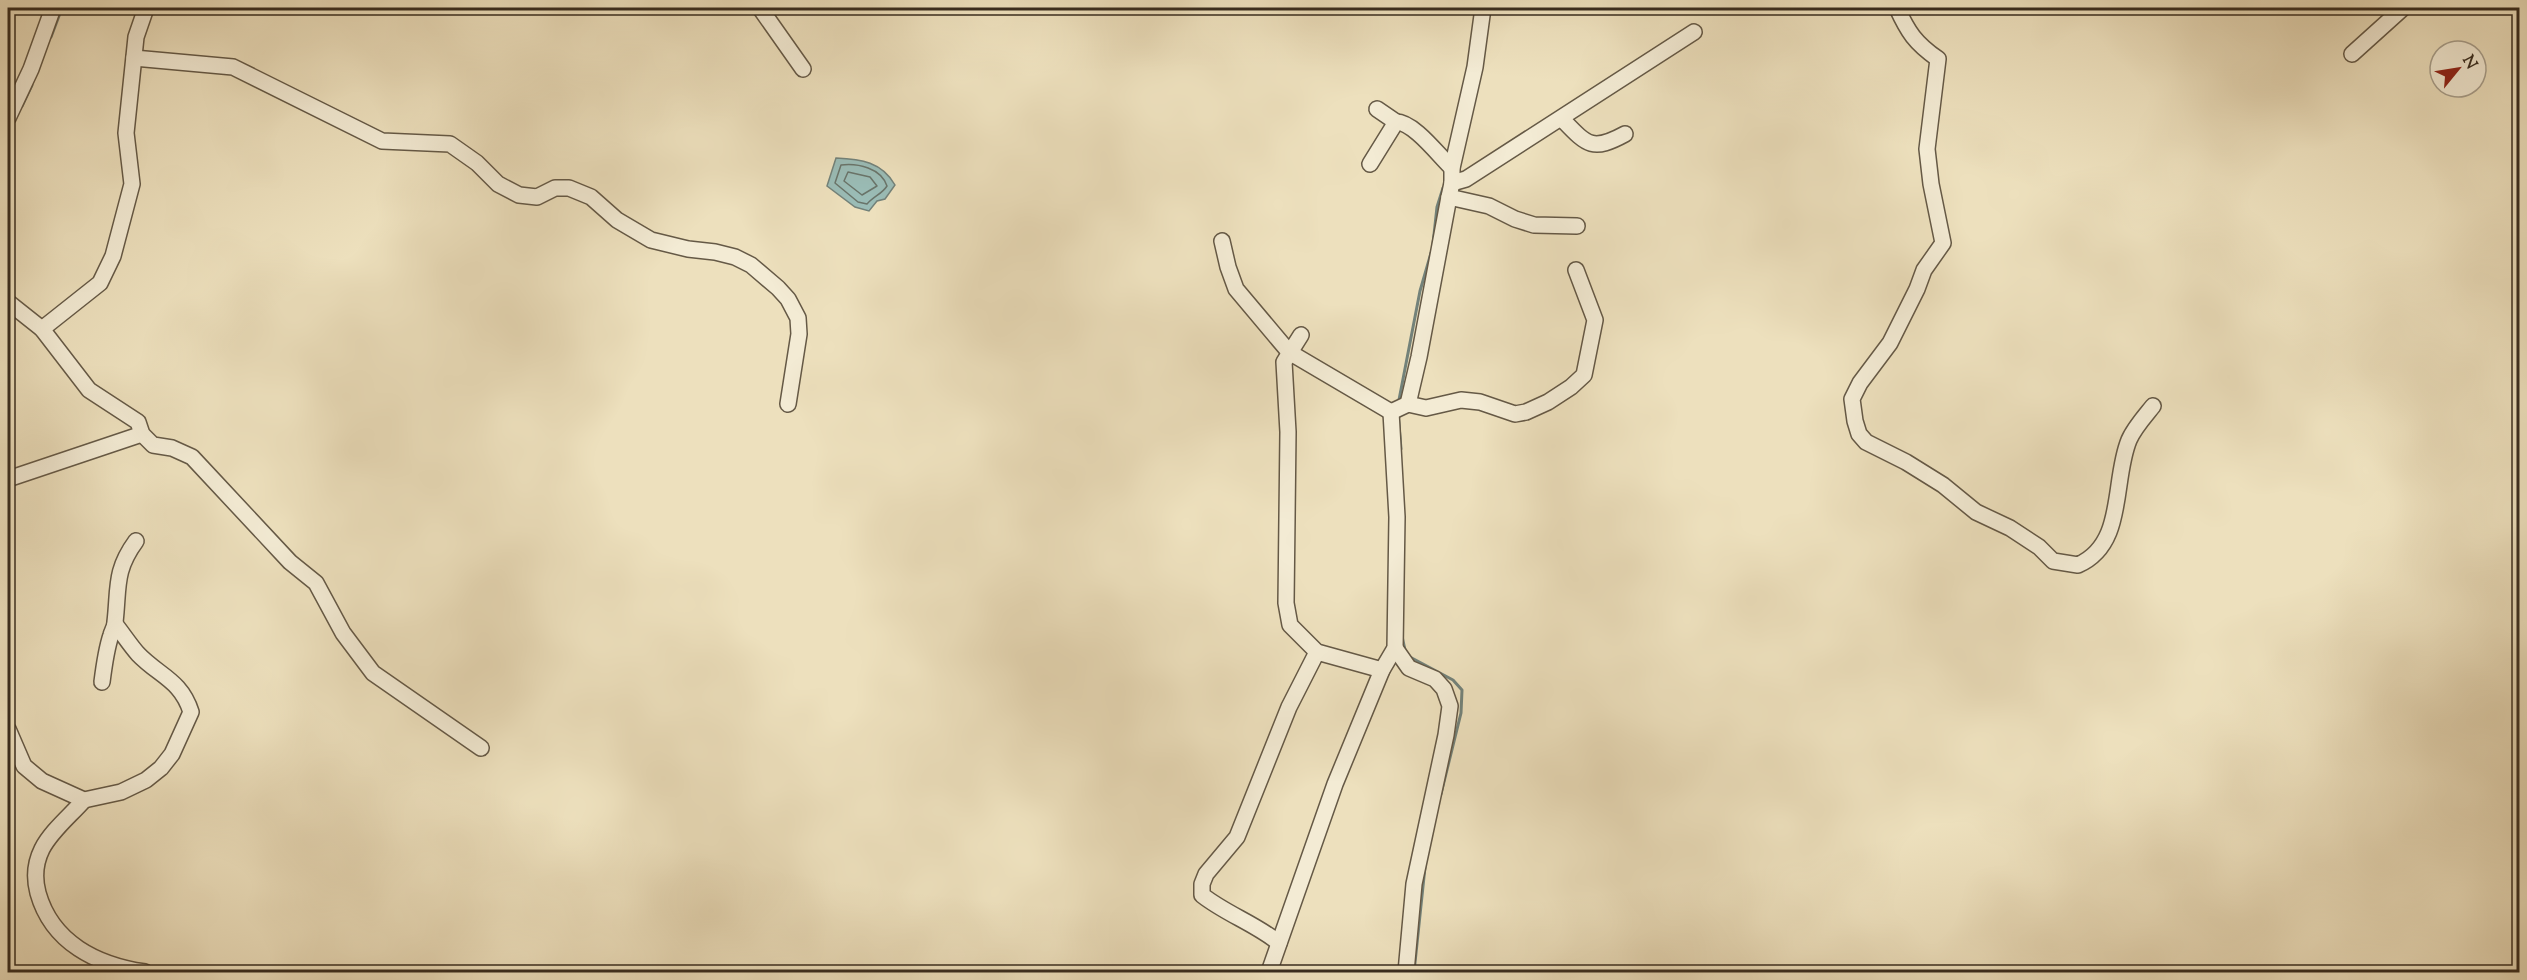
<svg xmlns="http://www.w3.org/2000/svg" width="2527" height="980" font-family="'Sorts Mill Goudy',serif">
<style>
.water{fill:#9abcb6;stroke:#73827a;stroke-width:1.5}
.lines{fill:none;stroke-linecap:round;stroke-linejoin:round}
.shore{stroke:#69746a;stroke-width:1.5}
.stream{stroke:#73827a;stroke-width:3}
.minor-casing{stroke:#655946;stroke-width:18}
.minor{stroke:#f3ebd4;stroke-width:15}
</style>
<rect width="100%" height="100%" fill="#ede0bd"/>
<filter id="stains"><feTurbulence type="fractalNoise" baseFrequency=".00333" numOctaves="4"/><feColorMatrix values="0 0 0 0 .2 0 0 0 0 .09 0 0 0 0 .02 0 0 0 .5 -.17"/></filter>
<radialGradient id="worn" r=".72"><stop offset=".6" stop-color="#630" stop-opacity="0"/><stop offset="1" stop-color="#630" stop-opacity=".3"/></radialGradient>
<path class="water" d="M 836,158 C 861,159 882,162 895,185 L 885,199 L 877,201 L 869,211 L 855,207 L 827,186 Z"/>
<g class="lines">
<g class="shore">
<path d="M 841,165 C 858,163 881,168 887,186 C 882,194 874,196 867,204 L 858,202 L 835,183 Z"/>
<path d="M 848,172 L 870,177 L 877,186 L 862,195 L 844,181 Z"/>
</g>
<g class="stream">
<path d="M 51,37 L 62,8"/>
<path d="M 22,106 L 32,85"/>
<path d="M 8,131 L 12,122"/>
<path d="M 1433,244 L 1437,207 L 1443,188"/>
<path d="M 1398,405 L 1420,291 L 1431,253"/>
<path d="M 1398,414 L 1401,449"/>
<path d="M 1402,636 L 1405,650"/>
<path d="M 1408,656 L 1453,680 L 1462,690 L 1461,713 L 1441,794"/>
<path d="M 1414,972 L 1425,867"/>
</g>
<defs>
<g id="minor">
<path d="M 760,8 L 803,69"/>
<path d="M 1483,8 L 1475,67 L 1452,168 L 1452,183 L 1449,197 L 1489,206 L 1515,219 L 1534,225 L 1577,226"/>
<path d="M 1897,8 C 1908,32 1915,43 1938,59 L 1927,149 L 1931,184 L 1943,243 L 1924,270 L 1917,289 L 1890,343 L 1860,383 L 1852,399 L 1855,421 L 1859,434 L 1866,442 L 1906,462 L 1943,485 L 1976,512 L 2010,528 L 2039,547 L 2053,561 L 2078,565 C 2126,544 2112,481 2129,440 C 2134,428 2145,416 2153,406"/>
<path d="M 2352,54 L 2403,8"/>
<path d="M 134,58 L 233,67 L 382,141 L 450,144 L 477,163 L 498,184 L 519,195 L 537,197 L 555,188 L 569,188 L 591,197 L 617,220 L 651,240 L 688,249 L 715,252 L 735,257 L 751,265 L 778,288 L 788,299 L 798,318 L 799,334 L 788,404"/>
<path d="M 1377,109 L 1396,122"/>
<path d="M 8,118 L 31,69 L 53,8"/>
<path d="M 1562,119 C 1587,145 1592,152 1625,134"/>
<path d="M 1370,164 L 1396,122 C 1414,122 1439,156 1452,168"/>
<path d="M 1452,183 L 1466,179 L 1694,32"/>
<path d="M 1222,241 L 1228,267 L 1236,289 L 1289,352 L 1391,412"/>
<path d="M 8,302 L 42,329 L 89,390 L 138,422 L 142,434 L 153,445 L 172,448 L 192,457 L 290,562 L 316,583 L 343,633 L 373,673 L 481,748"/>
<path d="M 42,329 L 100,283 L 113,256 L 132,184 L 126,133 L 136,37 L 146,8"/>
<path d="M 1301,335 L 1284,362 L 1288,432 L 1286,603 L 1290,625 L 1317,652 L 1382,670"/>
<path d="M 1408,404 L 1419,357 L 1449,197"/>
<path d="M 1391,412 L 1408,404 L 1426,408 L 1461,400 L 1480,402 L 1515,414 L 1526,412 L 1548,402 L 1571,387 L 1584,375 L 1595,320 L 1576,270"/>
<path d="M 8,479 L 142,434"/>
<path d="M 1395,648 L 1409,668 L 1435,679 L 1444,689 L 1450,706 L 1446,735 L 1414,884 L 1406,972"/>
<path d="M 102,682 C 104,666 106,650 111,635 C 112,631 115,627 115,622 C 119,588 114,571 136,541"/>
<path d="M 8,729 L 24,766 L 42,781 L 84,800 L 121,792 L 146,780 L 161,768 L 172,754 L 191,712 C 181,680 159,676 138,654 C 130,645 123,634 115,624"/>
<path d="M 84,800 C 71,815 51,831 42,849 C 35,863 34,878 38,893 C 52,943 97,965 145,972"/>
<path d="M 1279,943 C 1256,924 1226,914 1202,895 L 1202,884 L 1206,874 L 1237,837 L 1289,707 L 1317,652"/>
<path d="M 1269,972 L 1335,784 L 1382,670 L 1395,648 L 1397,517 L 1391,412"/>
</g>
</defs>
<use href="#minor" class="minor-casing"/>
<use href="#minor" class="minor"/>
</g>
<rect width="2527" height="980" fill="none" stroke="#ede0bd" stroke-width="30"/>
<rect x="9" y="9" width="2509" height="962" fill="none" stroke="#382c1f" stroke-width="3"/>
<rect x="15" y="15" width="2497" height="950" fill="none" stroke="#382c1f" stroke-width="1.5"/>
<g transform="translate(2458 69) rotate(60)"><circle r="28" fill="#f3ebd4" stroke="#a89f8c" stroke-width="1.5"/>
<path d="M0-4.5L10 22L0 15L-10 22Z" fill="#8f2418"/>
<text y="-9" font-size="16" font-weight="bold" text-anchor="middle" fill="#382c1f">N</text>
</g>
<rect width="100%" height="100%" filter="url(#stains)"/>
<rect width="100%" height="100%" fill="url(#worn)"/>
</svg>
